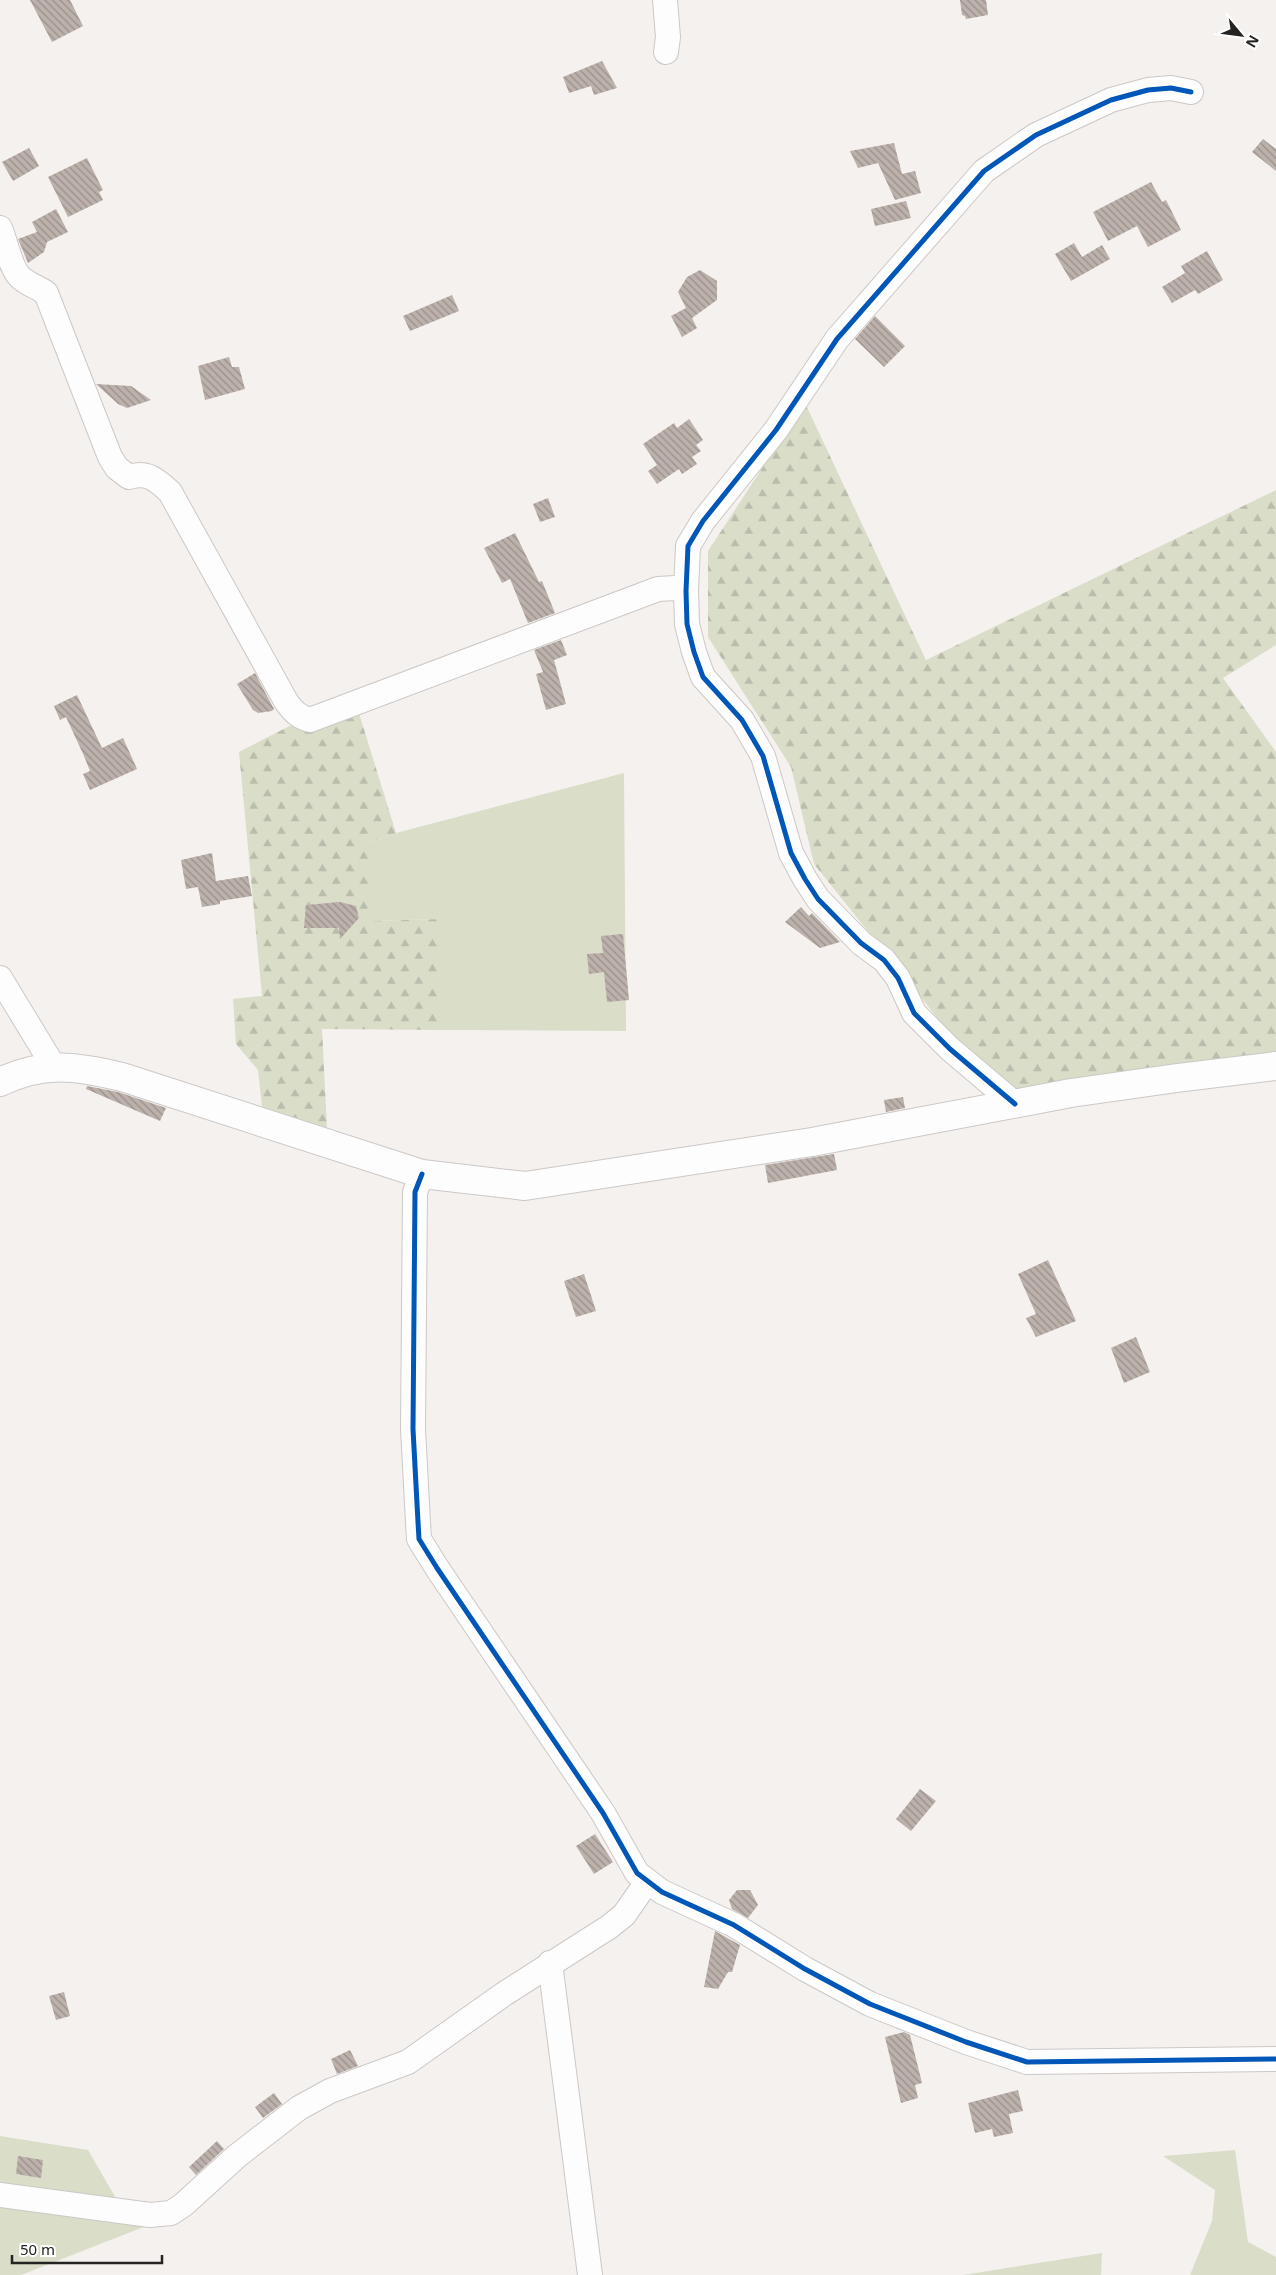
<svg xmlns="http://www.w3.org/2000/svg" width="1276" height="2275" font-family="'Noto Sans',sans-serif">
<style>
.grass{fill:#daddc8}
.forest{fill:url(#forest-firs)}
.building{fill:url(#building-back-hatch)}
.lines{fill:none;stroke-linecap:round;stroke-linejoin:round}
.minor-casing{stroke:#cbc8c6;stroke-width:26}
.major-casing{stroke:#cbc8c6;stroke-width:30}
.minor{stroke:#fefdfd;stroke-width:24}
.major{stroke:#fefdfd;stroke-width:28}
.cycleway-casing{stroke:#fff;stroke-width:8}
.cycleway{stroke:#0057b8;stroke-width:5}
</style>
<defs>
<pattern id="forest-firs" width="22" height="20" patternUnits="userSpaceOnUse" patternTransform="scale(1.25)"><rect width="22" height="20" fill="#daddc8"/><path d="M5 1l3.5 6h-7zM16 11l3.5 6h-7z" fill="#bbbdac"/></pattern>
<pattern id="building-back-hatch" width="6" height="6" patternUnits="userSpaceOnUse" patternTransform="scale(1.25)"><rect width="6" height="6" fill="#bdb1ab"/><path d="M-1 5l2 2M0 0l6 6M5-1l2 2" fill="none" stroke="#99908b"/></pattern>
</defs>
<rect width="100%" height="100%" fill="#f5f1ef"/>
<g class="grass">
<path d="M 624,773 L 626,1031 L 442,1030 L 440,919 L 369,921 L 369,843 L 396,833 Z"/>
<path d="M 0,2136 L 88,2150 L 121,2207 L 159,2221 L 21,2275 L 0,2275 Z"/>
<path d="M 1235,2150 L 1248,2242 L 1276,2257 L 1276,2275 L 1190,2275 L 1212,2221 L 1215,2190 L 1163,2156 Z"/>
<path d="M 1102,2253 L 1101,2275 L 963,2275 Z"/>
</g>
<g class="forest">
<path d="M 805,403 L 926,660 L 1276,490 L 1276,645 L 1223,678 L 1276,752 L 1276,1054 L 1012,1090 L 955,1040 L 814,864 L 791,767 L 708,637 L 708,551 Z"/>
<path d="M 358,710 L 396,833 L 369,843 L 369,921 L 441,919 L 442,1030 L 322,1029 L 327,1128 L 262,1107 L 258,1070 L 236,1044 L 233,999 L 262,996 L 239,752 L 303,719 Z"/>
</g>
<g class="building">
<path d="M 30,0 L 70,0 L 83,26 L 52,42 Z"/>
<path d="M 960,0 L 986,0 L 988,15 L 966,19 L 965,16 L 962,15 Z"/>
<path d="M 602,61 L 617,88 L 594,95 L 591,86 L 569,93 L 563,77 Z"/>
<path d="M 1263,139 L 1276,149 L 1276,171 L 1252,152 Z"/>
<path d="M 894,143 L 902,174 L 915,171 L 921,193 L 895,200 L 878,163 L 858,168 L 850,151 Z"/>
<path d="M 29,148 L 39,166 L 13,181 L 2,162 Z"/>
<path d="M 87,158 L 103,190 L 99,192 L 103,200 L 68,217 L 48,177 Z"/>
<path d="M 1151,182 L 1162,202 L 1166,200 L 1181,230 L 1148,247 L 1137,226 L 1108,241 L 1093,212 Z"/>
<path d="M 906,201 L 911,218 L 875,226 L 871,209 Z"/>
<path d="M 56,209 L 68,232 L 47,242 L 44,252 L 28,263 L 18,239 L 37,232 L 32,222 Z"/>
<path d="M 1074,243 L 1082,257 L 1102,245 L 1110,259 L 1071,281 L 1055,254 Z"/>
<path d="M 1207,251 L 1223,280 L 1198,294 L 1195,290 L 1172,303 L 1162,287 L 1185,273 L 1181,266 Z"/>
<path d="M 700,270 L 717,281 L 717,300 L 692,318 L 697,328 L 682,337 L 671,316 L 686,308 L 690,316 L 678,292 L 687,277 Z"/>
<path d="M 452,295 L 459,311 L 410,331 L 403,316 Z"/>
<path d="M 875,316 L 905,346 L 884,367 L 855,339 Z"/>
<path d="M 229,357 L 232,367 L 239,367 L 245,389 L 205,400 L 198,366 Z"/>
<path d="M 96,384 L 131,386 L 151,400 L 127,408 L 118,404 Z"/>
<path d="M 689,419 L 703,440 L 696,445 L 701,451 L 692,457 L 697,464 L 682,474 L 679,469 L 657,484 L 648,471 L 657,465 L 643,444 L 674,423 L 677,428 Z"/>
<path d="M 548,498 L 555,517 L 540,522 L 533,504 Z"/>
<path d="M 515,533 L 539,582 L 542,581 L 555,613 L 528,623 L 510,579 L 502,583 L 484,548 Z"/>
<path d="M 561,640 L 567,655 L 554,660 L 566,704 L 546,710 L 536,674 L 543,672 L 534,650 Z"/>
<path d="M 255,673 L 274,709 L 272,711 L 258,713 L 253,710 L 237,684 Z"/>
<path d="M 77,695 L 102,748 L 123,738 L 137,769 L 90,790 L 83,774 L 90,771 L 84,756 L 66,717 L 60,720 L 54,706 Z"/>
<path d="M 212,853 L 216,881 L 248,876 L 252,896 L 220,901 L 220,904 L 202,907 L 198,887 L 186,889 L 181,860 Z"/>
<path d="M 340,902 L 356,906 L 359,918 L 340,939 L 339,928 L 304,928 L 306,905 Z"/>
<path d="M 801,907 L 809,916 L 812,913 L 840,942 L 820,948 L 785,922 Z"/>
<path d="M 623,934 L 629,1000 L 607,1002 L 604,972 L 589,974 L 587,954 L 603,953 L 601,936 Z"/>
<path d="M 87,1086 L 118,1092 L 166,1108 L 160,1121 L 86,1089 Z"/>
<path d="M 903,1097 L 905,1108 L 886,1112 L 884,1100 Z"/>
<path d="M 834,1154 L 837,1170 L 768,1183 L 765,1165 Z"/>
<path d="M 1048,1260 L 1076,1321 L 1036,1337 L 1026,1318 L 1036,1314 L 1018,1274 Z"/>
<path d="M 584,1274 L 596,1311 L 576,1317 L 564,1281 Z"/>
<path d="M 1136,1337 L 1150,1372 L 1124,1383 L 1111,1348 Z"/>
<path d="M 920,1789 L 936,1801 L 911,1831 L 896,1819 Z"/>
<path d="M 595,1834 L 613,1862 L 594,1874 L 576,1846 Z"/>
<path d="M 737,1890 L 750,1890 L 758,1905 L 748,1918 L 732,1909 L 729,1900 Z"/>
<path d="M 715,1931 L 740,1945 L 732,1972 L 728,1972 L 718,1989 L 704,1987 Z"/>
<path d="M 64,1992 L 70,2016 L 56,2020 L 49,1996 Z"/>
<path d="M 904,2032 L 910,2035 L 922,2083 L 915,2085 L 918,2098 L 901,2103 L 885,2037 Z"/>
<path d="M 350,2050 L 358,2066 L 337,2074 L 331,2059 Z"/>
<path d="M 1018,2090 L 1023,2111 L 1009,2114 L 1013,2133 L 994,2137 L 992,2129 L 975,2133 L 968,2103 Z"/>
<path d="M 274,2093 L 282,2104 L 263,2118 L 255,2107 Z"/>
<path d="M 217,2141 L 224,2149 L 196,2175 L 189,2167 Z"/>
<path d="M 18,2156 L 43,2160 L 41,2178 L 16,2174 Z"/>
</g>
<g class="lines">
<defs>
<g id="minor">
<path d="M 665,0 L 668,37 L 666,52"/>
<path d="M 0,228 C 6,242 10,266 19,276 C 26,284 38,287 46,293 L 110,457 L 117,468 L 129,477 C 147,471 157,480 170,492 L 287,703 C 294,712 299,717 310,720 L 658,589 L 676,588 L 686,591"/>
<path d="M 0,978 L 54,1067"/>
<path d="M 1015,1104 L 950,1049 L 914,1013 L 898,978 L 884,960 L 861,943 L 818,899 L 805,879 L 791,853 L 763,756 L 742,720 L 703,677 L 694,652 L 687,624 L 686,591 L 688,546 L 703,521 L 776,430 L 837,339 L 984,171 L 1036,135 L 1111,100 L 1148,90 L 1171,88 L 1191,92"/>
<path d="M 422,1174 L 415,1192 L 413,1429 L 418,1522 L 419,1539 L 437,1568 L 603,1813 L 637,1873 L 662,1892 L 734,1925 L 805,1969 L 870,2004 L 966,2042 L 1027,2062 L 1276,2059"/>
<path d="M 550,1963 L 590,2275"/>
<path d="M 0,2195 L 150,2215 L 171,2213 L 183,2205 L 237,2156 L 299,2108 L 330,2091 L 408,2062 L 504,1994 L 609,1927 L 624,1915 L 647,1882"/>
</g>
<path id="major" d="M 0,1082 C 44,1061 76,1066 122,1077 L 422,1174 L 525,1186 L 812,1142 L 1071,1093 L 1177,1078 L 1276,1066"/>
</defs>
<use href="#minor" class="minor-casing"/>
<use href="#major" class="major-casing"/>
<use href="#minor" class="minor"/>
<use href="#major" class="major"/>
<defs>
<g id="cycleway">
<path d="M 1015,1104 L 950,1049 L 914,1013 L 898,978 L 884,960 L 861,943 L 818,899 L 805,879 L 791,853 L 763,756 L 742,720 L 703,677 L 694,652 L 687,624 L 686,591 L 688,546 L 703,521 L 776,430 L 837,339 L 984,171 L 1036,135 L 1111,100 L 1148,90 L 1171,88 L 1191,92"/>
<path d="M 422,1174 L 415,1192 L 413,1429 L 418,1522 L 419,1539 L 437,1568 L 603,1813 L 637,1873 L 662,1892 L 734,1925 L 805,1969 L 870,2004 L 966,2042 L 1027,2062 L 1276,2059"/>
</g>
</defs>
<use href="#cycleway" class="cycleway-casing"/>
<use href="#cycleway" class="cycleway"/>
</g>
<g transform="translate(1241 35) rotate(119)" stroke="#ffffff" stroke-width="4" paint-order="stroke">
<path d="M0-4L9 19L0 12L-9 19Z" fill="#252322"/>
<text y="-8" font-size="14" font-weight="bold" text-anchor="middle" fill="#252322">N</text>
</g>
<path d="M12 2255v8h150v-8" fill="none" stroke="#252322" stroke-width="2.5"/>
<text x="20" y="2255" font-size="15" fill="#252322" stroke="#ffffff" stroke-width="4" paint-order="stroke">50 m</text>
</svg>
